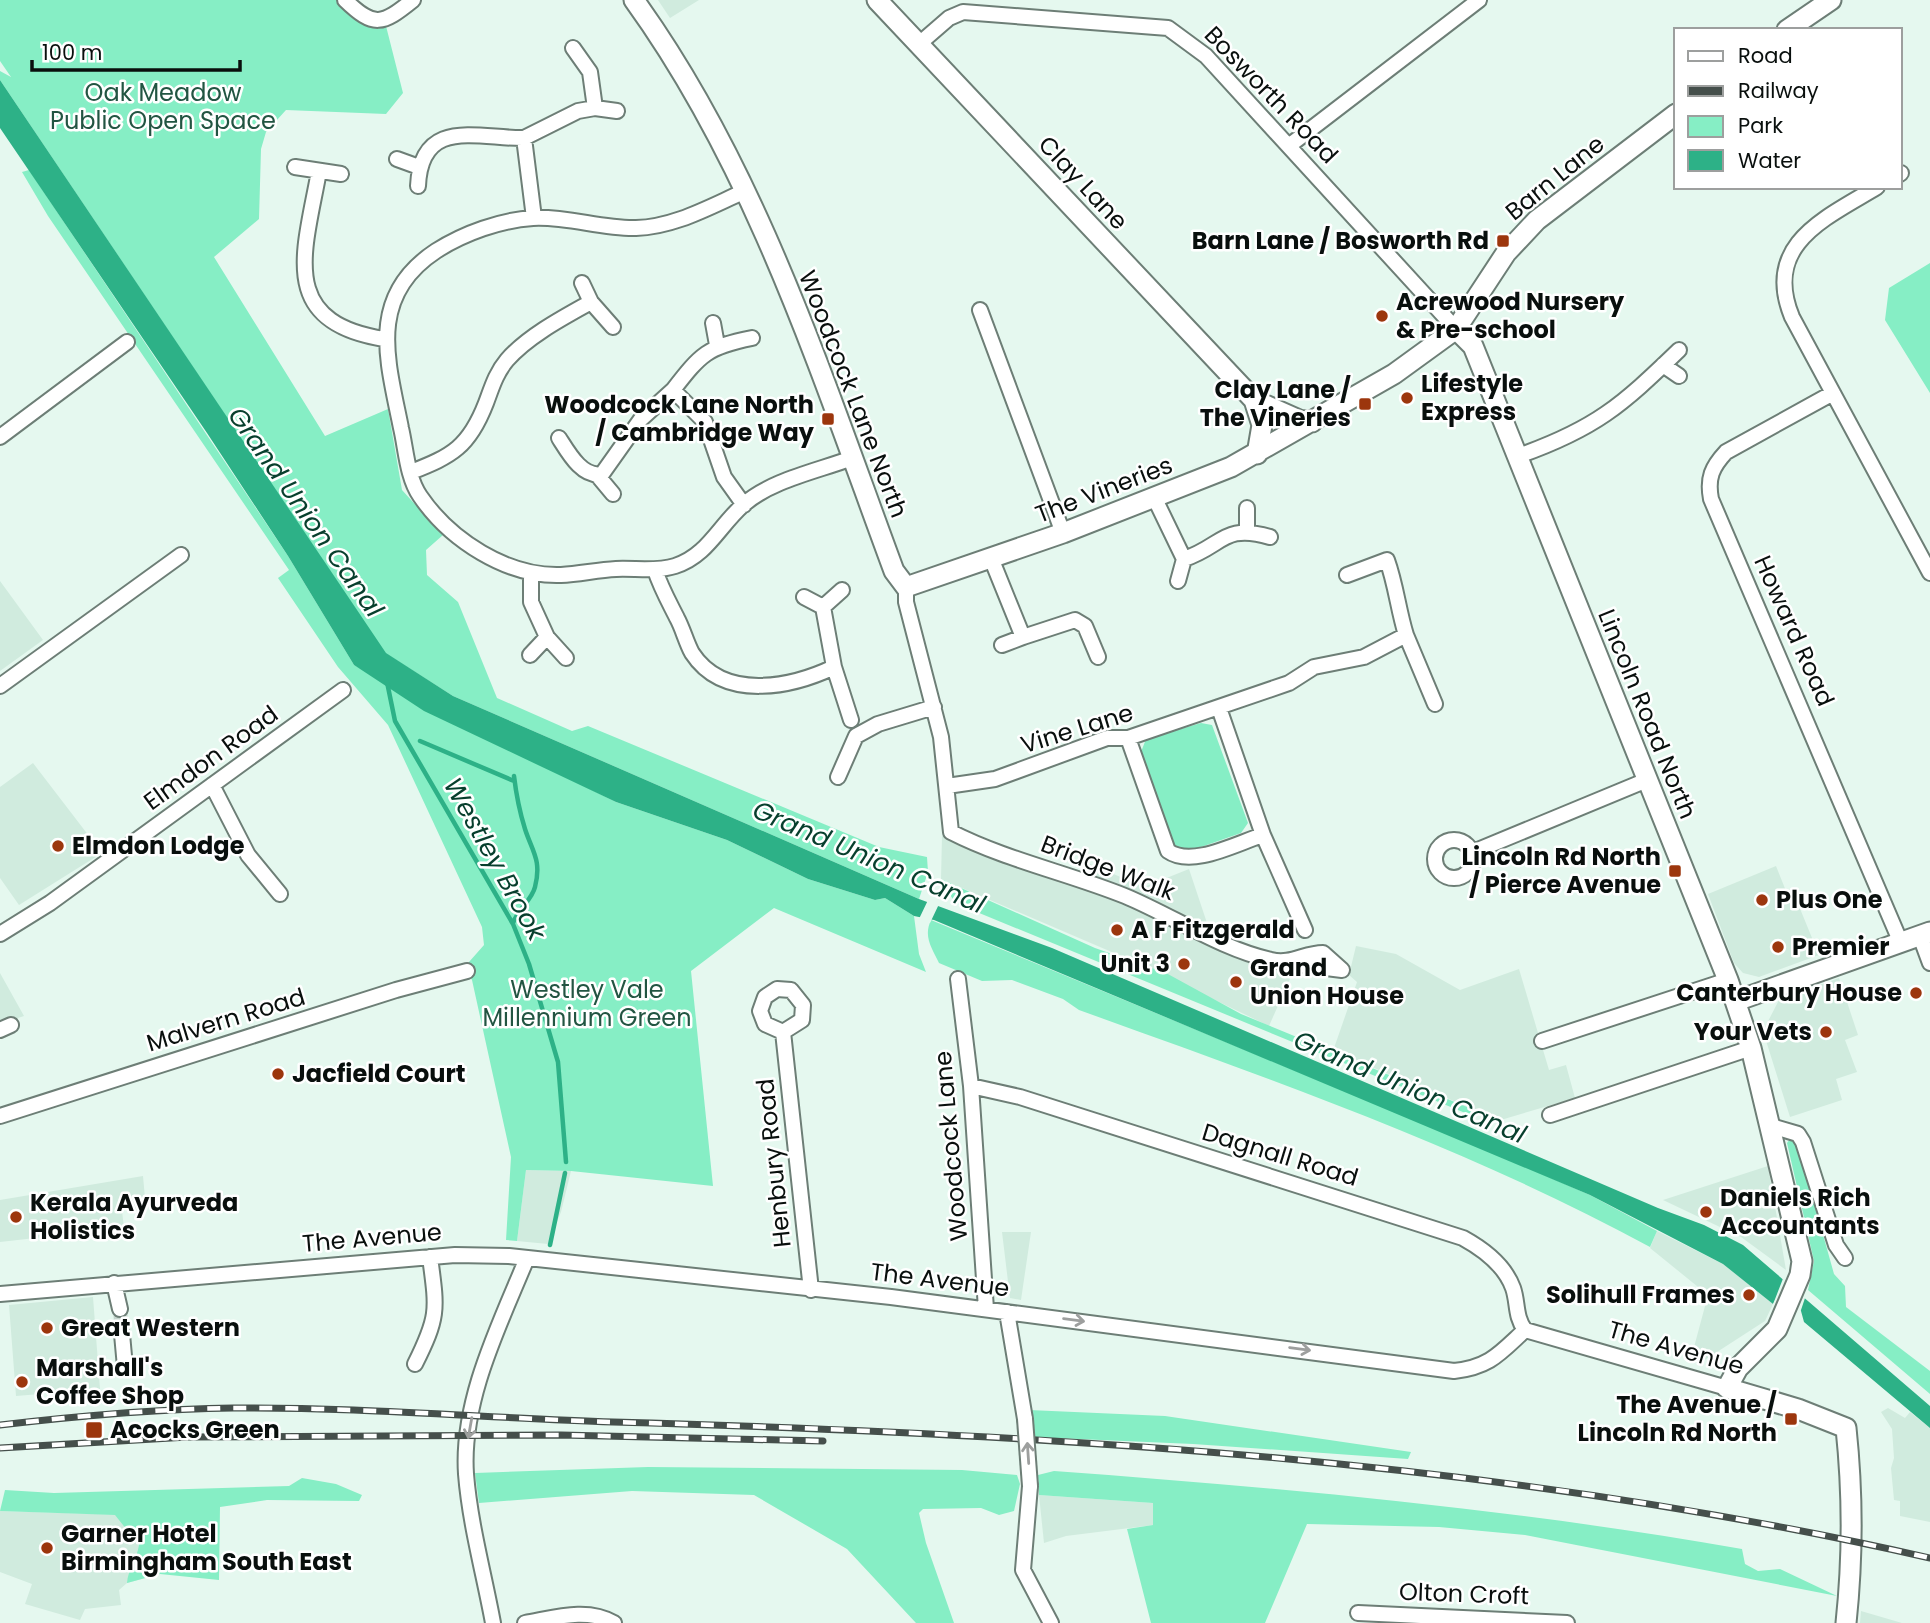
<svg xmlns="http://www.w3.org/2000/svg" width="1930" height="1623" viewBox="0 0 1930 1623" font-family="Poppins,sans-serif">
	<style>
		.built { fill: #d0ebde }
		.green { fill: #86eec5 }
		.water { fill: #2db187 }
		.pier { fill: #e5f8ef }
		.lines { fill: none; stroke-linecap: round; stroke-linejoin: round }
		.stream { stroke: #2db187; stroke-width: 4.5 }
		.street-tunnel { stroke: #c4d5cd; stroke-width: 14; stroke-dasharray: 14 7; stroke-linecap: butt }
		.street-casing { stroke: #6d7e76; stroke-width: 18 }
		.secondary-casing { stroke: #6d7e76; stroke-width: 23 }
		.street { stroke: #fff; stroke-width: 14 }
		.secondary { stroke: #fff; stroke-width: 19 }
		.rail-casing { stroke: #454f4b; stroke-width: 7 }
		.rail { stroke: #fff; stroke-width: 4.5; stroke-dasharray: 13; stroke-linecap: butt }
		.street-bridge-casing { stroke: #6d7e76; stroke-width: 18; stroke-linecap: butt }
		.street-bridge { stroke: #fff; stroke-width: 14 }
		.oneway { stroke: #9d9f9e }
		.poi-dot { fill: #9c360d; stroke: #fff; stroke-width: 2.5 }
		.labels { text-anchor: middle; stroke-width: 5; stroke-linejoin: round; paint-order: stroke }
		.park-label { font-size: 24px; fill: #225542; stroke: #fff }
		.street-label { font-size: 24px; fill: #090f0d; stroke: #fff }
		.poi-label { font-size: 24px; font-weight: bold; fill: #090f0d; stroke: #fff; text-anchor: start }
		.water-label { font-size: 26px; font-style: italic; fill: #073f2d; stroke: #fff }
	</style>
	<rect width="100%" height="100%" fill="#e5f8ef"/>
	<path class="built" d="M658 0H699L670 18Z
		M0 581 43 640 0 671Z
		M33 763 102 853 19 905 0 878V787Z
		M956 831 1086 873 1090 864 1144 887 1189 869 1209 929 1235 943 1270 954 1293 972 1269 1026 1142 965 941 879 942 836Z
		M1776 866 1788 896 1794 894 1819 955 1759 977 1743 973 1734 963 1708 894Z
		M1356 946 1396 954 1460 990 1519 969 1549 1070 1566 1065 1575 1098 1494 1122 1456 1102 1333 1051 1357 982 1349 975Z
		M0 973 24 1016 0 1024Z
		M1839 978 1858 1035 1845 1040 1857 1072 1836 1079 1842 1100 1790 1117 1763 1031 1779 1000Z
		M1768 1166 1786 1270 1741 1237 1663 1200Z
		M526 1170 571 1171 561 1212 548 1244 517 1241Z
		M143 1176 146 1209 122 1211 124 1228 0 1242V1200Z
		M1657 1231 1723 1264 1773 1304 1765 1321 1700 1363 1690 1362 1708 1295 1650 1248Z
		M1002 1232H1031L1021 1300 1010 1298Z
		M93 1297 100 1389 16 1396 9 1305Z
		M1888 1408 1905 1418 1910 1412 1930 1428V1522L1900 1516V1501L1894 1500 1891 1468 1894 1458 1892 1429 1881 1412Z
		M1039 1495 1153 1503 1154 1525 1066 1536 1044 1543Z
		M0 1511 129 1515 160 1574 127 1583 119 1590 121 1605 85 1609 80 1620 25 1604 32 1584 0 1572Z
		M1861 1611 1902 1623H1860Z"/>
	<path class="green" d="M0 0H337C352 18 361 30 386 26L403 93 386 114 286 110 266 132 261 149 259 219 214 257 325 436 388 409 402 490 443 535 426 550 427 575 458 602 497 698 572 731 588 726 879 847 927 857 928 872 919 899 453 696 385 653 0 80V71L11 77 0 61Z
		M29 170 288 556 354 665 510 749 616 802 727 840 808 879 875 900 885 898 914 916 919 954 926 972 774 908 691 971 713 1186 571 1171 526 1170 517 1241 506 1240 511 1157 472 980 467 971 469 962 484 945 482 927 388 725 338 667 278 578 289 570 48 216 22 172Z
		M1930 263V393L1885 320 1889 288Z
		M1201 723 1212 725 1248 823 1241 833 1184 853 1175 851 1141 752 1146 739Z
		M941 879 1095 948 1166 973 1241 1014 1479 1112 1475 1117 955 903Z
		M931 920 1482 1148 1590 1195 1657 1231 1650 1247C1468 1148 1273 1080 1079 1010L1063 999 1012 980 982 981 939 963C932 948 923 937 931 920Z
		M1790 1139H1793L1798 1145 1834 1274 1845 1286 1846 1307 1930 1371V1394L1808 1290 1814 1261 1787 1143Z
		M1029 1410 1165 1416 1411 1452 1408 1459 1193 1444 1032 1437Z
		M648 1467 962 1470 1017 1475 1020 1484 1014 1511 999 1515 981 1508 923 1509 919 1513 926 1543 954 1623H916L847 1549 754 1495 632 1491 479 1503 475 1473Z
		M1054 1471C1285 1488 1515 1509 1742 1549L1745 1564 1758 1571 1780 1569 1837 1596 1525 1535 1439 1527 1307 1524 1265 1623H1151L1127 1529 1153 1525V1503L1039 1495 1038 1475Z
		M302 1478 336 1484 362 1495 359 1501 267 1500 220 1507 219 1580 160 1574 127 1583C128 1569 137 1559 139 1545L115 1515 0 1511 5 1490 54 1493 289 1486Z"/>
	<path class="water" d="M0 80 386 653 453 696 919 899 1052 948 1658 1208 1704 1225 1743 1245 1930 1406V1428L1804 1322 1801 1311 1780 1291 1773 1304 1723 1264 1590 1195 934 920 914 916 885 898 875 900 808 879 727 840 616 802 424 711 354 665 288 556 207 433 0 128Z"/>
	<path class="pier" d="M929 898 940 902 930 923 918 921Z
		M1784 1276 1806 1295 1799 1316 1781 1296 1776 1306 1772 1307Z"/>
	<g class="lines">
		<path class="stream" d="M387 682 395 721 513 924 529 964 558 1062 566 1162
			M420 741 514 781
			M513 923C518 909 532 900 535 887 542 860 532 851 525 829 520 813 516 793 514 776
			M550 1245 565 1173"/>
		<path class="street-tunnel" d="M120 1309 122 1334"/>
		<g class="street-casing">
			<path id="street" d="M345 0C374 28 382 25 413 0
				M919 44 949 18 963 12 1168 28 1206 56 1456 329
				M595 108 617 111
				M524 138 578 111 595 108 590 72 573 48
				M1290 145 1479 0
				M397 159 419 167
				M295 167 341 174
				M319 171C305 250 276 322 384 339
				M1900 174 1901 173
				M418 186C421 116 479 139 524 138L534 218
				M1877 187C1826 218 1762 244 1792 317L1930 573
				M743 192C709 207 674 227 636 228 602 229 567 216 533 218 501 220 464 233 436 251 366 297 388 362 401 428 406 449 407 477 420 496 450 540 507 577 561 575 580 574 597 570 616 569 635 568 656 572 675 566 707 556 719 526 743 505 771 480 818 471 852 458
				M591 302 613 327
				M980 310 1063 533
				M713 323 717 345
				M1663 365 1679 376
				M673 390C701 354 707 347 752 338
				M1833 393 1726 452C1712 467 1707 478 1711 499L1901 943
				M0 437 127 342
				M559 438C568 452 582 478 602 474L641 419 673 390 705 422 724 477 744 505
				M1518 456C1595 429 1621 406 1679 350
				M411 472C452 456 469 447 486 403 492 387 496 373 507 360 528 336 564 317 591 302L582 283
				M598 476 613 494
				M1155 499 1184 559C1223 546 1223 523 1270 537
				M1247 530V508
				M991 558 1023 637 1075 620 1085 626 1098 657
				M655 570C661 588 669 602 677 618 683 629 686 642 692 653 724 702 792 687 834 667
				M531 573V602L547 637
				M1178 581 1184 559
				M906 587V602L941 737 951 832C1006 860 1068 873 1125 896 1173 916 1221 949 1271 960 1291 965 1304 953 1323 953L1342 970 1287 963
				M804 597 823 607 842 590
				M823 607 834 667 851 720
				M1406 635 1435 704
				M1002 645 1023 637
				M530 655 547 637 566 658
				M0 686 181 555
				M1219 708 1263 835 1305 930
				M1128 738 1168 851C1192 868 1237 843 1263 835
				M838 777 856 736 878 724 934 707
				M212 785 248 855 280 894
				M947 786 995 779 1107 738H1128L1289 683 1314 667 1364 657 1406 635C1398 609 1396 585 1387 560L1347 575
				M1435 859a19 19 0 1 1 38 0a19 19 0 1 1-38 0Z
				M1473 852 1647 780
				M0 934 50 903 343 690
				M1920 936 1930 963
				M958 979 971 1086 986 1309
				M0 1030 11 1025
				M783 1032 802 1020 803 1005 791 990 777 989 765 997 760 1011 765 1024 783 1032 811 1290
				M1542 1041 1728 980
				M971 1086 1020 1097 1463 1238C1483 1249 1505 1266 1513 1288 1518 1302 1515 1317 1525 1330
				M1550 1115 1751 1048
				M0 1116 396 990 467 971
				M1771 1126 1798 1134 1803 1142 1836 1245 1845 1258
				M114 1283 120 1309
				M0 1294 455 1255 509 1256 891 1297 1454 1371C1490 1367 1500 1353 1525 1330
				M1007 1312 1025 1419
				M1525 1330 1727 1388
				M122 1334 125 1367
				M415 1364C439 1316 437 1310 430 1257
				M1030 1486 1023 1570 1051 1623
				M1358 1613 1567 1623
				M493 1623C484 1574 470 1524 466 1474 461 1400 500 1324 527 1258
				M525 1623C554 1618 587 1607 614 1623"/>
		</g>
		<g class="secondary-casing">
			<path id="secondary" d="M634 0C757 170 822 377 894 571L906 587 1063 533 1231 467 1394 374 1456 329 1506 253 1537 220 1676 114
				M877 0 1254 400 1299 420 1312 422
				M1787 30 1831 0
				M1456 329 1473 346 1728 980 1751 1048 1802 1261 1800 1275 1777 1329 1738 1368 1727 1388 1798 1409 1846 1428C1853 1494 1853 1557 1846 1623
				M1254 400 1262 425 1257 454
				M1736 1001 1930 932"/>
		</g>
		<use href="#street" class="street"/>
		<use href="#secondary" class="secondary"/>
		<g class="rail-casing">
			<path id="rail" d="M0 1425C78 1416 155 1409 233 1408 360 1407 487 1418 613 1422 1053 1434 1500 1460 1930 1558
				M0 1448 188 1437 561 1435 823 1441"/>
		</g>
		<use href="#rail" class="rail"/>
		<g class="street-bridge-casing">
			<path id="street-bridge" d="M1025 1419 1030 1486"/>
		</g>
		<use href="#street-bridge" class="street-bridge"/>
	</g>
	<defs><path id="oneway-shaft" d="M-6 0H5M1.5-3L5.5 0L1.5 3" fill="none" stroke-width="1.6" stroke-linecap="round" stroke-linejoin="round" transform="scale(1.75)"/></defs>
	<g class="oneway">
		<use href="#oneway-shaft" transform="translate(1074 1320) rotate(7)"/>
		<use href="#oneway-shaft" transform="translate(1300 1349) rotate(8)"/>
		<use href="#oneway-shaft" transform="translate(470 1428) rotate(100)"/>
		<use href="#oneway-shaft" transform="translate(1028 1453) rotate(-94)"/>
	</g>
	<g class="poi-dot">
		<rect x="1496" y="234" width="14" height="14" rx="3.5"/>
		<circle cx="1382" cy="316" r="7"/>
		<circle cx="1407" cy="398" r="7"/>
		<rect x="1358" y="397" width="14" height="14" rx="3.5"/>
		<rect x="821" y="412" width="14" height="14" rx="3.5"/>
		<circle cx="58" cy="846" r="7"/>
		<rect x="1668" y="864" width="14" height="14" rx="3.5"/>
		<circle cx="1762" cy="900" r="7"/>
		<circle cx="1117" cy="930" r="7"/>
		<circle cx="1778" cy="947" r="7"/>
		<circle cx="1184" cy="964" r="7"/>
		<circle cx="1236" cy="982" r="7"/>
		<circle cx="1916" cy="993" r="7"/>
		<circle cx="1826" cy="1032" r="7"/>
		<circle cx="278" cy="1074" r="7"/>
		<circle cx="1706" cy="1212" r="7"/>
		<circle cx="16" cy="1217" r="7"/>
		<circle cx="1749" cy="1295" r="7"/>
		<circle cx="47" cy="1328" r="7"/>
		<circle cx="22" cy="1382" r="7"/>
		<rect x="1784" y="1412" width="14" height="14" rx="3.5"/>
		<rect x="85" y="1421" width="18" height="18" rx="3.5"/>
		<circle cx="47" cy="1548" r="7"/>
	</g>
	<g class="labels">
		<g class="park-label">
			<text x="163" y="101">Oak Meadow<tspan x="163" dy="28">Public Open Space</tspan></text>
			<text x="587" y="998">Westley Vale<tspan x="587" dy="28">Millennium Green</tspan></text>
		</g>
		<g class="street-label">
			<text transform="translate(1271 95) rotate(46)" y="8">Bosworth Road</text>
			<text transform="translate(1555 178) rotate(-39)" y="8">Barn Lane</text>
			<text transform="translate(1083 183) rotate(47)" y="8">Clay Lane</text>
			<text transform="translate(853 394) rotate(69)" y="8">Woodcock Lane North</text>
			<text transform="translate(1104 490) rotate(-21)" y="8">The Vineries</text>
			<text transform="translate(1794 631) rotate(66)" y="8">Howard Road</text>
			<text transform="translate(1647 714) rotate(68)" y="8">Lincoln Road North</text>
			<text transform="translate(1077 729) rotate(-17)" y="8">Vine Lane</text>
			<text transform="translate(211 758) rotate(-36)" y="8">Elmdon Road</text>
			<text transform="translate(1108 868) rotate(21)" y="8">Bridge Walk</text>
			<text transform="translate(226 1020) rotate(-17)" y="8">Malvern Road</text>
			<text transform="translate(951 1146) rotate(-95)" y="8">Woodcock Lane</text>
			<text transform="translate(1280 1155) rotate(17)" y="8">Dagnall Road</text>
			<text transform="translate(774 1163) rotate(-96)" y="8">Henbury Road</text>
			<text transform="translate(372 1238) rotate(-5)" y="8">The Avenue</text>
			<text transform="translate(940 1280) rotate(7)" y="8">The Avenue</text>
			<text transform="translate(1676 1348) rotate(16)" y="8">The Avenue</text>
			<text transform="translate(1464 1594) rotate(2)" y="8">Olton Croft</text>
		</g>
		<g class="poi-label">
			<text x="1489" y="249" text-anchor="end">Barn Lane / Bosworth Rd</text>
			<text x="1396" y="310">Acrewood Nursery<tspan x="1396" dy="28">&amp; Pre-school</tspan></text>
			<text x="1421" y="392">Lifestyle<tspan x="1421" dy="28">Express</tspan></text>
			<text x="1351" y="398" text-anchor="end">Clay Lane /<tspan x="1351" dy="28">The Vineries</tspan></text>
			<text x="814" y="413" text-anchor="end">Woodcock Lane North<tspan x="814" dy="28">/ Cambridge Way</tspan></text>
			<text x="72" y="854">Elmdon Lodge</text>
			<text x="1661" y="865" text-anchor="end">Lincoln Rd North<tspan x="1661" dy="28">/ Pierce Avenue</tspan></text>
			<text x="1776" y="908">Plus One</text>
			<text x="1131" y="938">A F Fitzgerald</text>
			<text x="1792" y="955">Premier</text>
			<text x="1170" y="972" text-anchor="end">Unit 3</text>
			<text x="1250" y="976">Grand<tspan x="1250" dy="28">Union House</tspan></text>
			<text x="1902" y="1001" text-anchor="end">Canterbury House</text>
			<text x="1812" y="1040" text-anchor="end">Your Vets</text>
			<text x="292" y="1082">Jacfield Court</text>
			<text x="1720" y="1206">Daniels Rich<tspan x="1720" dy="28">Accountants</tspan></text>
			<text x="30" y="1211">Kerala Ayurveda<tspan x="30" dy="28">Holistics</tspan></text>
			<text x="1735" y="1303" text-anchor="end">Solihull Frames</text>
			<text x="61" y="1336">Great Western</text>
			<text x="36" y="1376">Marshall's<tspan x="36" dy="28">Coffee Shop</tspan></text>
			<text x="1777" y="1413" text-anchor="end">The Avenue /<tspan x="1777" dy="28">Lincoln Rd North</tspan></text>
			<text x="110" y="1438">Acocks Green</text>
			<text x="61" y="1542">Garner Hotel<tspan x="61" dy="28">Birmingham South East</tspan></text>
		</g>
		<g class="water-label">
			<text transform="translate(306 512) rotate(55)" y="9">Grand Union Canal</text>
			<text transform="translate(869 857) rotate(23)" y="9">Grand Union Canal</text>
			<text transform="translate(495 859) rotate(61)" y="9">Westley Brook</text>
			<text transform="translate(1410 1087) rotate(23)" y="9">Grand Union Canal</text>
		</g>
	</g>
	<rect x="1674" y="28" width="228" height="161" fill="#ffffff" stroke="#9d9f9e" stroke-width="2"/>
	<rect x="1688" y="51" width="35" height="10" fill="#ffffff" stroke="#9d9f9e" stroke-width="2"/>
	<text x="1738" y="63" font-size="21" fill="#090f0d">Road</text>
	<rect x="1688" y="86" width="35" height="10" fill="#454f4b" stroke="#9d9f9e" stroke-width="2"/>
	<text x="1738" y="98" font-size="21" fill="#090f0d">Railway</text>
	<rect x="1688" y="116" width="35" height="21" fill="#86eec5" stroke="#9d9f9e" stroke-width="2"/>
	<text x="1738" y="133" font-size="21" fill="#090f0d">Park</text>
	<rect x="1688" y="150" width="35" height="21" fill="#2db187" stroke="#9d9f9e" stroke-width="2"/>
	<text x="1738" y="168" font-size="21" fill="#090f0d">Water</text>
	<path d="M32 60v10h208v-10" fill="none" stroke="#090f0d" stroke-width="3.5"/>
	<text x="42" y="60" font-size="21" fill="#090f0d" stroke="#ffffff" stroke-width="5" paint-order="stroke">100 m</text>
</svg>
